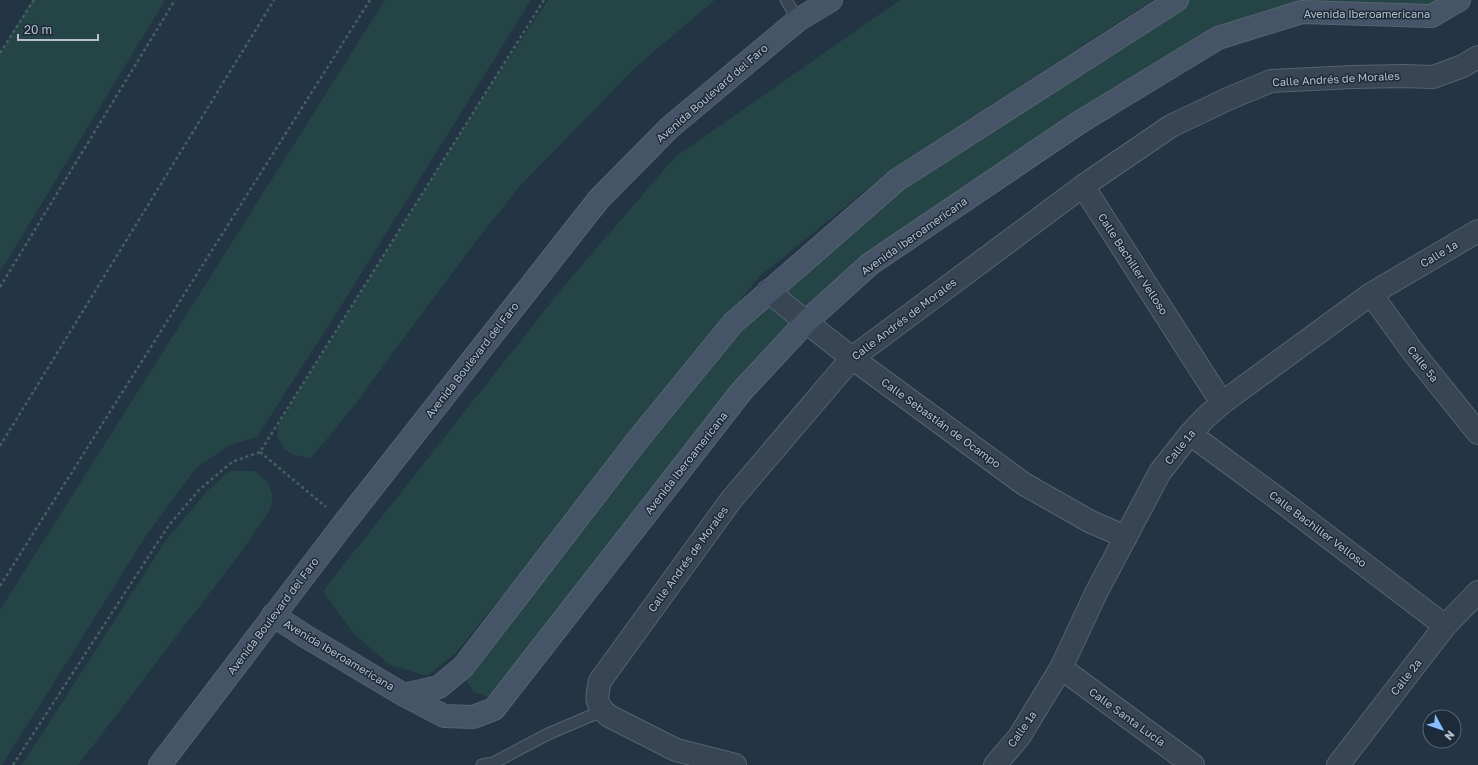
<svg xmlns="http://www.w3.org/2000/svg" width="1478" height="765" viewBox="0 0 1478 765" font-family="'Golos Text',sans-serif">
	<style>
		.green { fill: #254445 }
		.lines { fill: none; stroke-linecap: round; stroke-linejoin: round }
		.lane-casing { stroke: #566371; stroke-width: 13 }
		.street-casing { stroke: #566371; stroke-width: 24 }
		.secondary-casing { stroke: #566371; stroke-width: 24 }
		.path { stroke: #446061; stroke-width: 2.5; stroke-dasharray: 3 3; stroke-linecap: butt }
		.lane { stroke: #384553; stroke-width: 11 }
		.street { stroke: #384553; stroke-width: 22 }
		.secondary { stroke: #455567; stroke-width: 22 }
		.labels { text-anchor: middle; stroke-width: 3; stroke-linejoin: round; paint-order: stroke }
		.street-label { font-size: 11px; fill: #b5c0cd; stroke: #1d2a39 }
	</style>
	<rect width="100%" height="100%" fill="#233444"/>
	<path class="green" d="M32 0H165L0 272V53Z
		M385 0H531L341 306 257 437 230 445 196 468 146 536 2 765H0V610Z
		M548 0H715L637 66 519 187 470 249 353 407 311 458 297 456 285 450 277 437 279 423 487 91Z
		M900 0H1153L887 173 759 277 456 653 427 676 390 665 353 633 323 591 563 287 675 157Z
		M1188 0H1446L1427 10 1355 9 1206 37 866 261 776 345 489 697 474 693 465 678 740 323 918 175Z
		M230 471H255L268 482 273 498 269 512 238 556 78 765H22L164 543 207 491Z"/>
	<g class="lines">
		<g class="lane-casing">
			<path id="lane" d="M786 0 798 20
				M482 765 493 763 548 734 602 711"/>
		</g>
		<g class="street-casing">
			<path id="street" d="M1083 186 1222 403
				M768 291 806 322 852 358 1024 484 1091 522 1126 537
				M1371 294 1413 352 1478 433
				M1190 434 1281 501 1445 626
				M1061 668 1193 765
				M735 765 676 750 609 716C595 705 596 698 600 681L731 500 852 358 1083 186 1171 126 1230 98 1271 81 1353 77 1403 76 1433 77 1463 66 1478 57
				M995 765 1019 737 1061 668 1096 593 1160 472 1190 434 1206 417 1222 403 1371 294 1478 231
				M1338 765 1445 626 1478 592"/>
		</g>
		<g class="secondary-casing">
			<path id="secondary" d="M273 615 305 636 404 695 444 716 473 717 494 709 741 392 806 322 870 264 1080 122 1218 38 1302 12 1432 16 1459 0
				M404 695 439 687 463 667 636 442 733 323 897 180 1177 0
				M160 765 345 522 599 199 669 128 798 20 831 0"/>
		</g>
		<path class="path" d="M0 53 34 0
			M0 287 175 0
			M0 446 274 0
			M260 452 326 507
			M0 586 370 0
			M13 765 169 525 199 490 232 462 260 452 544 0"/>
		<use href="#lane" class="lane"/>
		<use href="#street" class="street"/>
		<use href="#secondary" class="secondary"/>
	</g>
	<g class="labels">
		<g class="street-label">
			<text x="1367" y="18">Avenida Iberoamericana</text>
			<text transform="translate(1336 79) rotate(-3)" y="4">Calle Andrés de Morales</text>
			<text transform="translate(712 93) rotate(-41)" y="4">Avenida Boulevard del Faro</text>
			<text transform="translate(914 236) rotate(-35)" y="4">Avenida Iberoamericana</text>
			<text transform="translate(1439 254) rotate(-31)" y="4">Calle 1a</text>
			<text transform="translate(1133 264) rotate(57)" y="4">Calle Bachiller Velloso</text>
			<text transform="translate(904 319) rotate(-37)" y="4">Calle Andrés de Morales</text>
			<text transform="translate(472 360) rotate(-52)" y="4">Avenida Boulevard del Faro</text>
			<text transform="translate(1423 364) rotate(52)" y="4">Calle 5a</text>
			<text transform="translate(941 423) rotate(36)" y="4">Calle Sebastián de Ocampo</text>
			<text transform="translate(1180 447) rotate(-51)" y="4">Calle 1a</text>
			<text transform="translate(686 463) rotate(-52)" y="4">Avenida Iberoamericana</text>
			<text transform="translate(1318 529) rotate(37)" y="4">Calle Bachiller Velloso</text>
			<text transform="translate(688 559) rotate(-54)" y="4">Calle Andrés de Morales</text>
			<text transform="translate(273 616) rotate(-53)" y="4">Avenida Boulevard del Faro</text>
			<text transform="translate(339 655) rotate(31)" y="4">Avenida Iberoamericana</text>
			<text transform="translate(1406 677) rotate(-52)" y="4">Calle 2a</text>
			<text transform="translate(1127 717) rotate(36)" y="4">Calle Santa Lucía</text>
			<text transform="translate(1022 729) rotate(-55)" y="4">Calle 1a</text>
		</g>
	</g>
	<g transform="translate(1442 729) rotate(130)"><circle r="19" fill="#1d2a39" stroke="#5a6674"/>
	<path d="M0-3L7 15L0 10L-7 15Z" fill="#88bfff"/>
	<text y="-6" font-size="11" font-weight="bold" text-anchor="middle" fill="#b5c0cd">N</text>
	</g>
	<path d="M18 34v6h80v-6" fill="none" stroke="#b5c0cd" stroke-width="2"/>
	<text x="24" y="34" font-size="12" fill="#b5c0cd" stroke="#1d2a39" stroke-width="3" paint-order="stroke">20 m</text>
</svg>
